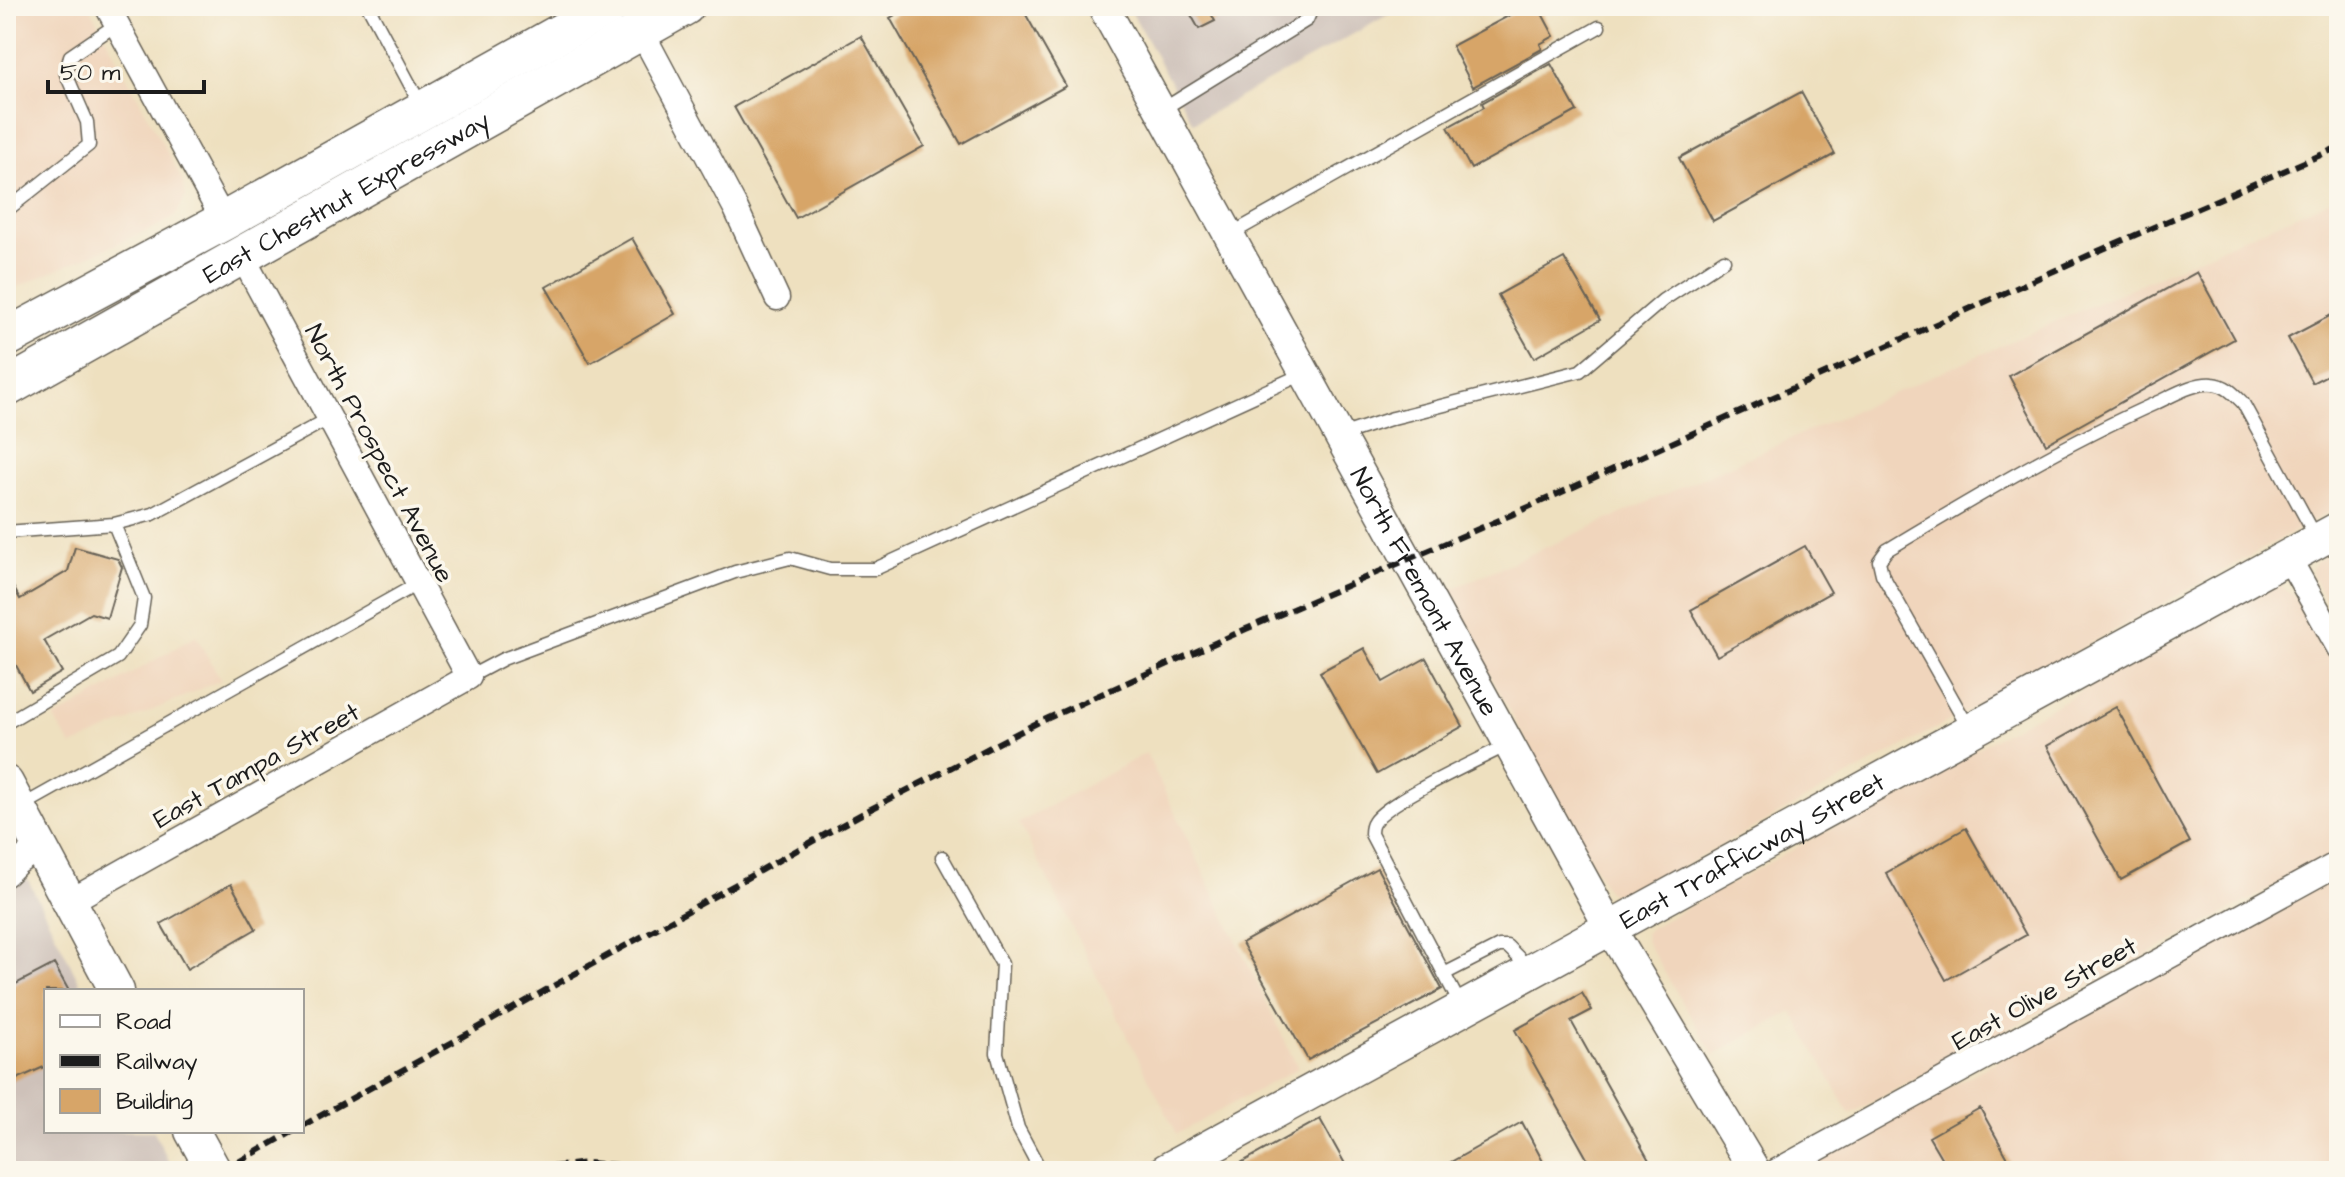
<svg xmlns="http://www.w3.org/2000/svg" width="2345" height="1177" viewBox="0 0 2345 1177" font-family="'Architects Daughter',sans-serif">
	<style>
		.built { fill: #f0d5bc }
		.industrial { fill: #cec1b9 }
		.building { fill: #d7a568 }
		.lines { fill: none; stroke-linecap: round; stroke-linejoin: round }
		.service-casing { stroke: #666155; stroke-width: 15 }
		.minor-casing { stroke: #666155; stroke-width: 27 }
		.tertiary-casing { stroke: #666155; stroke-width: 33 }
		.secondary-casing { stroke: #666155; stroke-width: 37 }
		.primary-casing { stroke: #666155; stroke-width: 41 }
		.service { stroke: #fff; stroke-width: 12 }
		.minor { stroke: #fff; stroke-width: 24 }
		.tertiary { stroke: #fff; stroke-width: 30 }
		.secondary { stroke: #fff; stroke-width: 34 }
		.primary { stroke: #fff; stroke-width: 38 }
		.rail { stroke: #1c1c1c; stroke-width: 6; stroke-dasharray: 12 6; stroke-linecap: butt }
		.labels { text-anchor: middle; stroke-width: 7; stroke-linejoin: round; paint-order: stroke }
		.street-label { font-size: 26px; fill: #1c1c1c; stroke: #fbf7ec }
	</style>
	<rect width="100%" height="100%" fill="#fbf7ec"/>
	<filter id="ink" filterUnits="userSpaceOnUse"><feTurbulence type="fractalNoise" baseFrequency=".0125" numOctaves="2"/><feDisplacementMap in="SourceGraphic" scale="16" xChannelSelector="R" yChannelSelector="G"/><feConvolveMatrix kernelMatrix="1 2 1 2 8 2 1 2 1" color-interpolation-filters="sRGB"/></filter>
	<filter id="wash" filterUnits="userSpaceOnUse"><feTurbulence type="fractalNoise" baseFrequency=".006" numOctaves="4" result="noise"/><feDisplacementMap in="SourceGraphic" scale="32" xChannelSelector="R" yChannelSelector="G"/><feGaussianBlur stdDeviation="1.8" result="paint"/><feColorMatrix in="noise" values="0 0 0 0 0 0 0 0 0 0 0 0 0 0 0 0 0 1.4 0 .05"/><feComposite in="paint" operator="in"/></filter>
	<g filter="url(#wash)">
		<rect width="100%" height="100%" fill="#eee0bf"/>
		<path class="built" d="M6 6H89L182 180 186 196 176 215 164 223 6 292Z
			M2339 196V507L1628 897 1620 899 1607 890 1445 592Z
			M2339 549V625L2313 578 2312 569 2315 562Z
			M2276 584 2293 594 2339 674V852L1850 1114 1792 1011 1714 1055 1647 943 1645 934 1650 928Z
			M196 636 221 680 72 746 54 719Z
			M1146 753 1298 1068 1177 1134 1019 823Z
			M2339 872V1171H1798Z"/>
		<path class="industrial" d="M1128 6H1404L1193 123Z
			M10 844 84 991H46V1131H154L172 1169 168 1171H6V848Z"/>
		<g id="blocks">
			<path class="building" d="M911 6H1021L1066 86 961 144 890 18Z
				M1186 6H1207L1215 21 1199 29Z
				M1527 6H1538L1554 36 1540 44 1542 49 1473 87 1452 46Z
				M861 36 924 146 796 218 734 107Z
				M1551 64 1577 111 1471 169 1448 127 1484 107 1482 103Z
				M1801 92 1835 154 1713 221 1679 158Z
				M632 238 675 314 590 363 546 287Z
				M1564 258 1600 320 1534 358 1498 295Z
				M2197 272 2234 339 2046 444 2009 376Z
				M2339 311V369L2312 383 2288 338Z
				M1805 546 1831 592 1717 656 1691 610Z
				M75 547 118 559 122 567 107 618 91 613 44 640 62 672 30 691 6 647V574L20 599 68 571Z
				M1364 648 1383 682 1426 658 1463 726 1377 774 1320 672Z
				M2116 707 2190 842 2121 880 2047 746Z
				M1966 828 2026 935 1946 980 1886 873Z
				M1377 868 1442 989 1308 1060 1242 943Z
				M231 884 256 929 187 969 161 924Z
				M54 964 69 991H46V1066L6 1084V989Z
				M1582 993 1592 1010 1571 1021 1655 1171H1594L1515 1030Z
				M1980 1108 2015 1171H1949L1929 1137Z
				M1320 1119 1349 1171H1226Z
				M1522 1122 1548 1171H1435Z"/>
		</g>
	</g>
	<g filter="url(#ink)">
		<use href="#blocks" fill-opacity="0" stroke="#666155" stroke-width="2"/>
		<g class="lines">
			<g class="service-casing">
				<path id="service" d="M368 6 422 107
					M1160 111 1307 20 1313 6
					M6 211 89 145 87 122 66 74 70 56 117 24
					M1229 235 1599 27
					M1341 435 1393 418 1580 371 1663 300 1724 260
					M6 532 114 524 153 514 330 418
					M469 677 503 659 735 572 790 558 830 569H875L1305 373
					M6 723 118 657 140 625 144 598 114 524
					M1969 728 1882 574 1879 561 1887 550C1974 498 2062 445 2156 403 2172 396 2194 382 2213 384 2226 385 2234 394 2243 403L2316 537
					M22 806 419 583
					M942 857 1002 964 997 1053 1018 1128 1041 1171
					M1444 974 1499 946H1507L1529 968
					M1461 1006 1371 834C1371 830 1371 826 1374 822 1387 801 1480 759 1507 745"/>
			</g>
			<g class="minor-casing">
				<path id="minor" d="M107 6 224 221
					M641 31 736 209 777 298
					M2288 557 2339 648
					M6 874 18 862 40 847
					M69 902 469 677 242 256
					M1777 1171 2339 863"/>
			</g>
			<g class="tertiary-casing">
				<g id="tertiary">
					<path id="s1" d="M1103 6 1610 928 1755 1171"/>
				</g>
			</g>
			<g class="secondary-casing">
				<g id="secondary">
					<path d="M6 783 117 991"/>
					<path d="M192 1131 214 1171"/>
					<path id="s2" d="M1166 1171 2339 529"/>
				</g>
			</g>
			<g class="primary-casing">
				<g id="primary">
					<path d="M6 338 224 221 609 6"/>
					<path id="s3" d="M6 388 685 6"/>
				</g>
			</g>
			<use href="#service" class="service"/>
			<use href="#minor" class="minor"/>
			<use href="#tertiary" class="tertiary"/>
			<use href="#secondary" class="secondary"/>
			<use href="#primary" class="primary"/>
			<path class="rail" d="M302 1126 867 811 1035 724 1246 629 1511 515 2096 252 2339 147
				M222 1171 294 1131
				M517 1171 587 1163 706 1171"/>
		</g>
	</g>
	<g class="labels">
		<g class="street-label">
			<text dy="9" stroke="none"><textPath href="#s3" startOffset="390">East Chestnut Expressway</textPath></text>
			<text transform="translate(380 453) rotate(62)" y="9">North Prospect Avenue</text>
			<text dy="9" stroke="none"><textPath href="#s1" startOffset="668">North Fremont Avenue</textPath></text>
			<text transform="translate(256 765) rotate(-29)" y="9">East Tampa Street</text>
			<text dy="9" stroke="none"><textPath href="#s2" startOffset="668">East Trafficway Street</textPath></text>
			<text transform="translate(2044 993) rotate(-29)" y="9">East Olive Street</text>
		</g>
	</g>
	<rect width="2345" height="1177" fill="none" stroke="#fbf7ec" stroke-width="32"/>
	<rect x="44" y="989" width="260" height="144" fill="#fbf7ec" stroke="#a29f99" stroke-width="2"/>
	<rect x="60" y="1015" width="40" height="12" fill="#ffffff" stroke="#a29f99" stroke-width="2"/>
	<text x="116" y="1029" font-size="24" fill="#1c1c1c">Road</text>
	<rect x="60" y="1055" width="40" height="12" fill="#1c1c1c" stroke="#a29f99" stroke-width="2"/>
	<text x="116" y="1069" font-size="24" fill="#1c1c1c">Railway</text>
	<rect x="60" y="1089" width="40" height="24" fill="#d7a568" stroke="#a29f99" stroke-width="2"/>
	<text x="116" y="1109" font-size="24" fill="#1c1c1c">Building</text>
	<path d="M48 80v12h156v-12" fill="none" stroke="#1c1c1c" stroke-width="4"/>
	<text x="60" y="80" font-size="24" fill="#1c1c1c" stroke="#fbf7ec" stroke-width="6" paint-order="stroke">50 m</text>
</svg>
